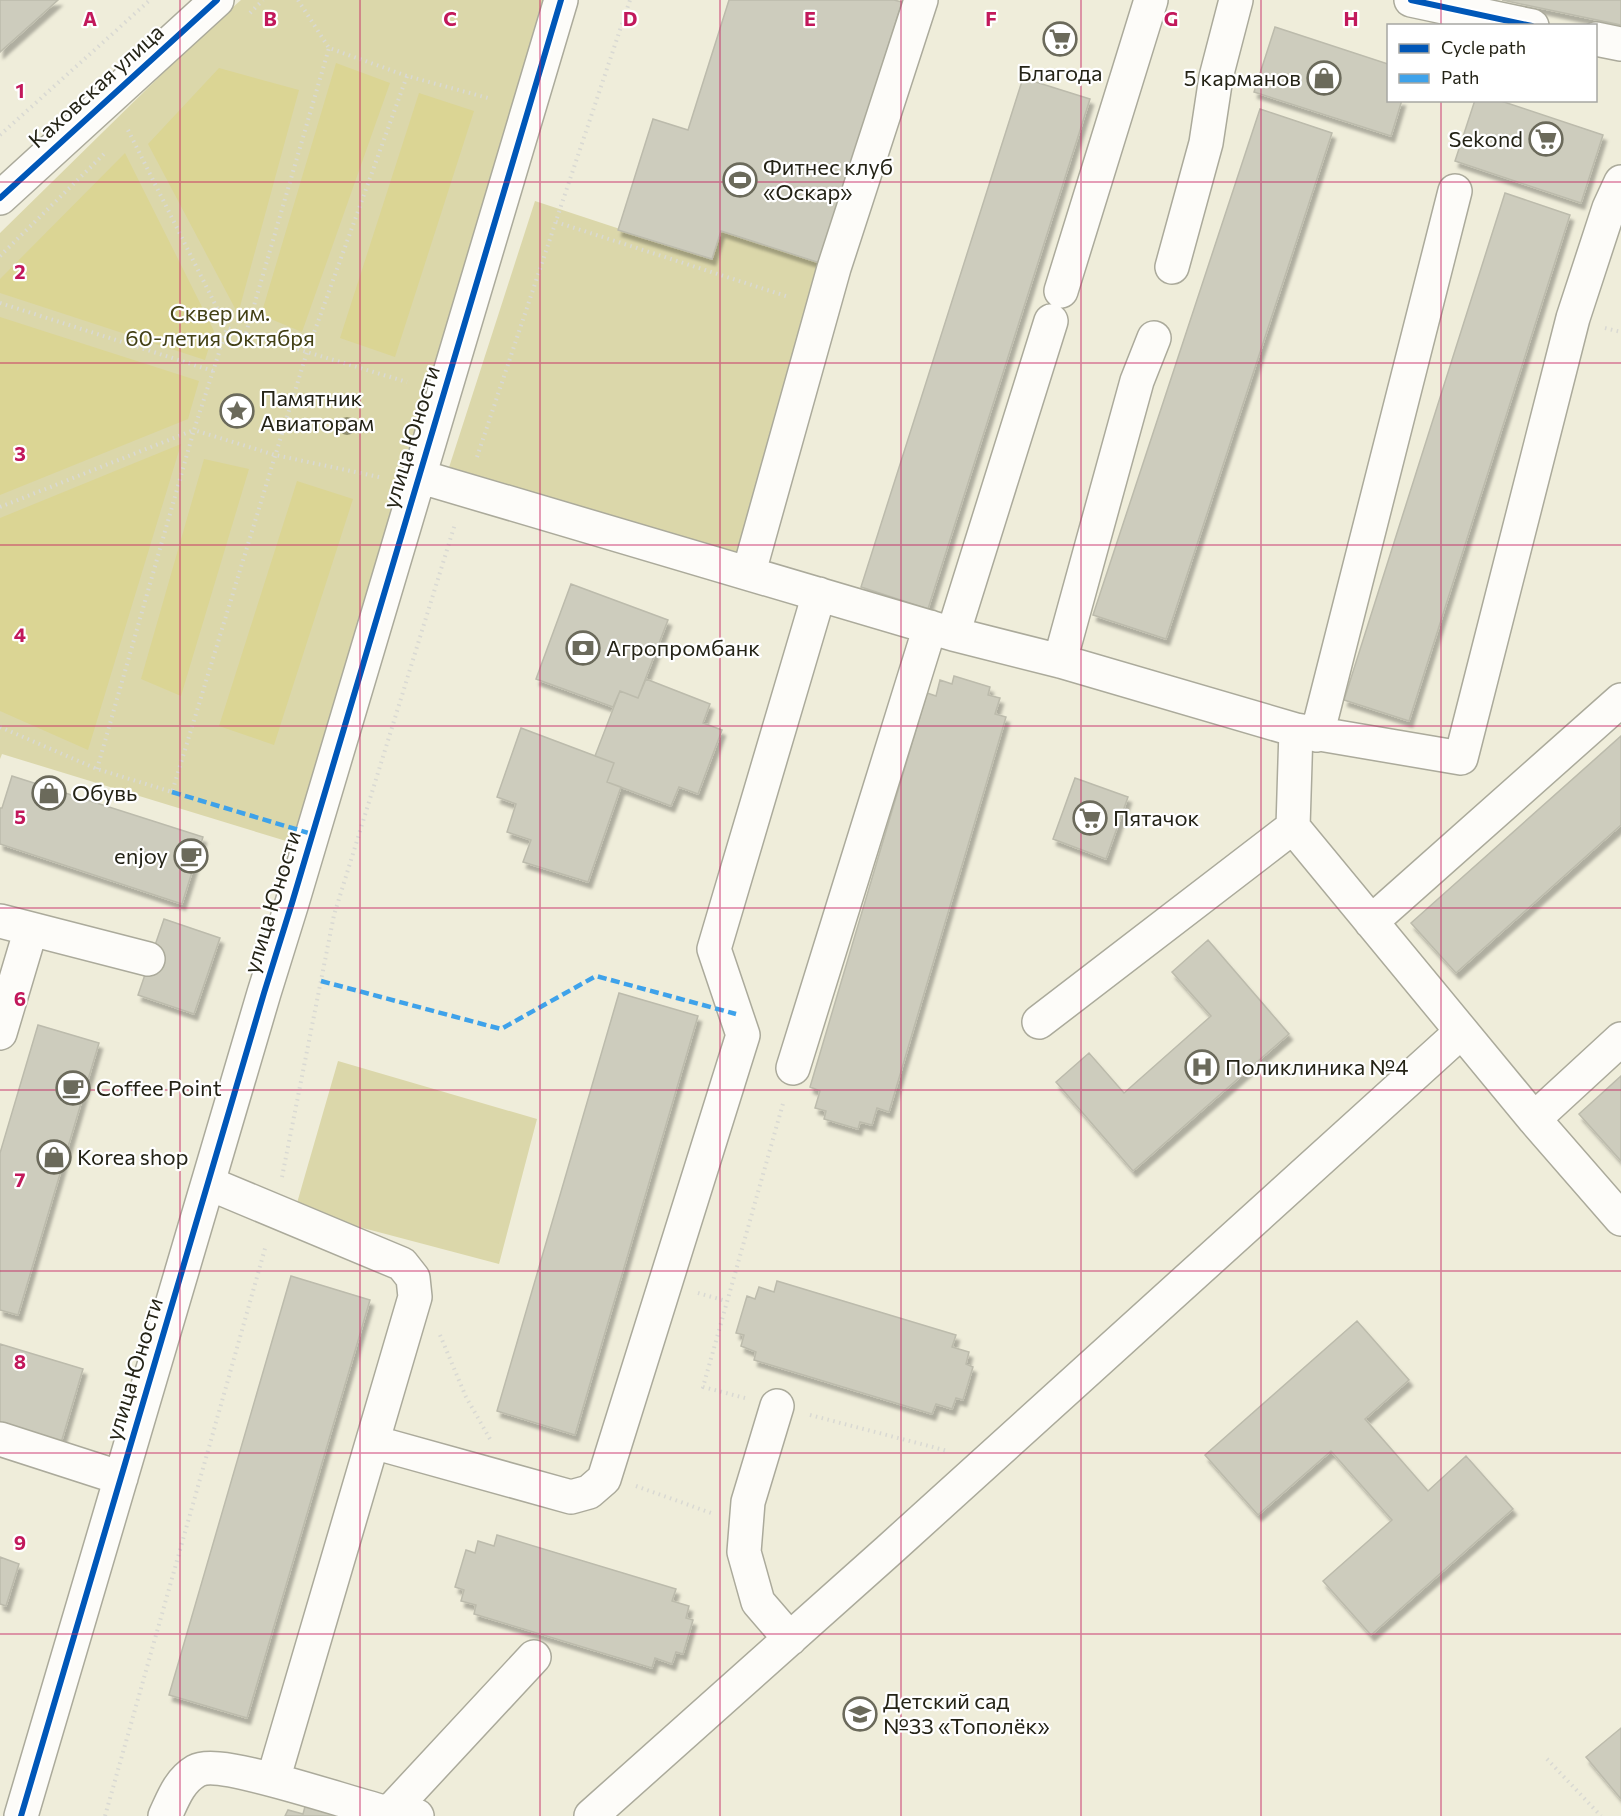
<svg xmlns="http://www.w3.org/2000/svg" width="1621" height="1816" viewBox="0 0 1621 1816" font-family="Commissioner,sans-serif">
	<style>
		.green { fill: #dbd7aa }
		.forest { fill: #dbd594 }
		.building { fill: #cdccbd; stroke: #bcbbac; stroke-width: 1.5; filter: url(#shadow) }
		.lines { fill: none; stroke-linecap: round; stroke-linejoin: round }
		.minor-casing { stroke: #abaa9b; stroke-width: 36 }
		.path { stroke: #d9d9d3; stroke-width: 4; stroke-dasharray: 1.5 4.5; stroke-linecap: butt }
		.minor { stroke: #fdfcf9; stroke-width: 33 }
		.quiet { stroke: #3ea2ea; stroke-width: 4.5; stroke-dasharray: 9 4.5; stroke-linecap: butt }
		.cycleway-casing { stroke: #fff; stroke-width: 10 }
		.cycleway { stroke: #0057b8; stroke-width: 6 }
		.tree { fill: #908e6e }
		.grid { fill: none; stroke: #c2185b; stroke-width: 1.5; stroke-opacity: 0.55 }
		.labels { text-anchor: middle; stroke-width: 4.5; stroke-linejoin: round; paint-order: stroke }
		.poi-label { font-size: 22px; fill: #242316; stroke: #fff; text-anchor: start }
		.street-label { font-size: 22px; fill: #242316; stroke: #fff }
		.park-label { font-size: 22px; fill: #434015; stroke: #fff }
		.grid-label { font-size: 20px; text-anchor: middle; font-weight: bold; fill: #c2185b; stroke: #fff; stroke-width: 4.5; stroke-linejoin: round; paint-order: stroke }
	</style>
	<defs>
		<filter id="shadow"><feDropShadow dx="3.5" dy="6" stdDeviation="1.5" flood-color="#0004"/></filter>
	</defs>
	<rect width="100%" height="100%" fill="#efedda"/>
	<path class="green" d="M241 0H546L296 844 2 754 0 759V233L209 28Z
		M535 201 711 259 721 231 820 263 749 572 444 483Z
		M338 1061 537 1119 499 1264 295 1210Z"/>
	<path class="forest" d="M336 63 390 83 302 332 261 315Z
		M219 68 299 90 238 314 148 144Z
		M419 93 474 111 395 357 340 338Z
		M125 153 214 331 205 360 0 293V279Z
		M0 317 199 381 188 419 0 495Z
		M181 444 88 750 0 711V518Z
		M204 459 249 469 181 696 141 679Z
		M297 481 353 499 274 745 219 726Z"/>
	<path class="building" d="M0 0H58L0 52Z
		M729 0H894L902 2 820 263 721 231 712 259 618 230 653 119 688 130Z
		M1502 0H1621V25Z
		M1275 27 1388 64V100H1402L1391 136 1254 92Z
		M1023 78 1090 99 928 609 861 587Z
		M1475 100H1498L1603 135 1581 203 1455 161Z
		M1260 109 1332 133 1166 639 1093 615Z
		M1505 193 1570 215 1409 721 1344 700Z
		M571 584 668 620 638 698 620 691 613 707 536 679Z
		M954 676 990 687 988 695 1000 698 995 714 1006 717 889 1112 877 1108 872 1125 860 1122 858 1129 824 1119 826 1111 815 1108 820 1091 810 1087 927 693 936 696 940 680 952 684Z
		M646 679 710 704 703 723 722 730 698 794 679 787 671 806 607 782 614 763 595 756 620 691 638 698Z
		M521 728 614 763 607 782 621 787 588 882 523 862 531 840 507 832 516 804 497 797Z
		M1621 736V825L1456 973 1411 923Z
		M12 776 203 837 182 904 0 844V808H2Z
		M1075 778 1128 797 1106 859 1053 839Z
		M164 919 220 938 194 1014 138 995Z
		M1208 940 1289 1034 1133 1171 1056 1082 1089 1053 1124 1093 1211 1016 1172 972Z
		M619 993 698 1016 575 1435 497 1411Z
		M38 1025 99 1043 18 1315 0 1310V1153Z
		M1621 1076V1161L1579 1114Z
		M291 1276 370 1300 247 1718 169 1695Z
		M777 1281 956 1335 952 1347 969 1352 966 1364 973 1367 963 1400 956 1398 952 1409 936 1404 932 1414 754 1360 756 1352 741 1346 744 1335 736 1333 747 1296 755 1299 759 1287 774 1292Z
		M1357 1321 1409 1380 1365 1419 1428 1491 1466 1456 1513 1509 1371 1635 1323 1581 1392 1520 1331 1451 1258 1515 1205 1455Z
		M0 1344 83 1369 61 1443 0 1424Z
		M497 1535 676 1589 672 1601 689 1606 686 1618 693 1620 683 1654 676 1652 672 1664 655 1658 652 1668 474 1614 476 1605 461 1601 464 1590 455 1587 466 1550 475 1553 478 1541 494 1546Z
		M0 1557 19 1564 6 1606 0 1604Z
		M1621 1728V1799L1586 1757Z
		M306 1803 347 1816H285L288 1810 303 1814Z"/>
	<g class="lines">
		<g class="minor-casing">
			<path id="minor" d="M1411 0 1532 26
				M1596 39 1621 44
				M0 198 217 0
				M1172 267 1206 143 1216 77 1236 0
				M1061 291 1151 0
				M418 476 953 634 1060 661 1296 730 1461 758 1573 318 1609 208 1621 182
				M749 572 834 268 921 0
				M953 634 1051 321
				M1060 661 1137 381 1154 338
				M1296 730 1293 827 1534 1119 1621 1219
				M1317 735 1455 191
				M0 921 148 959
				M1371 922 1621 700
				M1039 1022 1293 827
				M0 1033 31 929
				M793 1068 930 627
				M1534 1119 1621 1039
				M208 1183 402 1264 413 1278 415 1297 273 1780
				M777 1406 748 1502 744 1552 758 1602 790 1639
				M0 1439 121 1478
				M373 1442 571 1497 589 1492 604 1479 743 1035 714 949 819 594
				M389 1813 534 1657
				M21 1816 264 993 292 903 561 0
				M165 1816C173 1799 179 1781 196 1771 221 1757 354 1806 389 1813 398 1814 408 1815 417 1816
				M591 1816 888 1551 1461 1032"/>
		</g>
		<path class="path" d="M298 0 329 48 407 76 488 98
			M250 13 263 0
			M128 130 227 328
			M0 135 150 0
			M556 222 789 297
			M0 256 104 154
			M0 303 213 371
			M1605 328 1621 332
			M246 333 329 48
			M477 457 630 0
			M379 477 275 455 194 430 227 328 407 382
			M0 507 194 430
			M0 727 97 769 172 792 307 352 407 76
			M97 769 194 430
			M282 1177 334 915 455 524
			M698 1293 726 1301
			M440 1335 466 1397 490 1439
			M745 1398 703 1387 784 1100
			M810 1415 948 1451
			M636 1486 714 1514
			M1547 1759 1601 1816
			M105 1816 266 1245"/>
		<use href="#minor" class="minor"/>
		<path class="quiet" d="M172 792 312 834
			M321 981 501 1029 596 976 736 1014"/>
		<g class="cycleway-casing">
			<path id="cycleway" d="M1411 0 1532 26
				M0 198 217 0
				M21 1816 264 993 292 903 561 0"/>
		</g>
		<use href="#cycleway" class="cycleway"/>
	</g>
	<circle class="tree" cx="347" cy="426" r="9"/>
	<path class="grid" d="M180 0V1816M360 0V1816M540 0V1816M720 0V1816M901 0V1816M1081 0V1816M1261 0V1816M1441 0V26M1441 100V1816M0 182H1621M0 363H1621M0 545H1621M0 726H1621M0 908H1621M0 1090H1621M0 1271H1621M0 1453H1621M0 1634H1621"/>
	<defs>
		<g id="supermarket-ring" transform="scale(1.725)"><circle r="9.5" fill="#fff" stroke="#6b6a5b" stroke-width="1.5"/><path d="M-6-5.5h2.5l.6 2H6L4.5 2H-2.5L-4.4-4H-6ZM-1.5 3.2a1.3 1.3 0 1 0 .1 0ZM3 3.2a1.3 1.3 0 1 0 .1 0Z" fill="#6b6a5b"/></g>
		<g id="shop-ring" transform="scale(1.725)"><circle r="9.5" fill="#fff" stroke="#6b6a5b" stroke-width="1.5"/><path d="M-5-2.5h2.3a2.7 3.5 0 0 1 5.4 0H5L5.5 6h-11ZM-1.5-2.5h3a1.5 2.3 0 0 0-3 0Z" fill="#6b6a5b"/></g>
		<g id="stadium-ring" transform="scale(1.725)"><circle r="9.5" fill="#fff" stroke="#6b6a5b" stroke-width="1.5"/><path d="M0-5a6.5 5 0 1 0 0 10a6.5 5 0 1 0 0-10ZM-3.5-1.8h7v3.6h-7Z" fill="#6b6a5b"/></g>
		<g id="sight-ring" transform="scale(1.725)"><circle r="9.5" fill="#fff" stroke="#6b6a5b" stroke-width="1.5"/><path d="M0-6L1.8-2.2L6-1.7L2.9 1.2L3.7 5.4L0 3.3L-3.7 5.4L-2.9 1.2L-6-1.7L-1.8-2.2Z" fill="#6b6a5b"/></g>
		<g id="bank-ring" transform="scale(1.725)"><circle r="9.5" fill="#fff" stroke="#6b6a5b" stroke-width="1.5"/><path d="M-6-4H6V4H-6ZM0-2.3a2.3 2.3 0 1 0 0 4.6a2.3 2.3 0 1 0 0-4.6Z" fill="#6b6a5b"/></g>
		<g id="cafe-ring" transform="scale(1.725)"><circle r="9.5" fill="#fff" stroke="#6b6a5b" stroke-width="1.5"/><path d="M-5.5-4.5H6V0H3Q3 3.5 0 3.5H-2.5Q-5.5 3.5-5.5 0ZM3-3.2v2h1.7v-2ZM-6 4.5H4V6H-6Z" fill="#6b6a5b"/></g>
		<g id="hospital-ring" transform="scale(1.725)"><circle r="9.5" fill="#fff" stroke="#6b6a5b" stroke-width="1.5"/><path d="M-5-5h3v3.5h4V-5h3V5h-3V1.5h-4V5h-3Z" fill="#6b6a5b"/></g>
		<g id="school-ring" transform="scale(1.725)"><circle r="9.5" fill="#fff" stroke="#6b6a5b" stroke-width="1.5"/><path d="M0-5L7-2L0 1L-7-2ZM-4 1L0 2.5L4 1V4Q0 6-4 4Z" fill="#6b6a5b"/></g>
	</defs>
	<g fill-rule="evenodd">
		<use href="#supermarket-ring" x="1060" y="39"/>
		<use href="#shop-ring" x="1324" y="78"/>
		<use href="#supermarket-ring" x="1546" y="139"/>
		<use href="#stadium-ring" x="740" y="180"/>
		<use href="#sight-ring" x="237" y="411"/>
		<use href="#bank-ring" x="583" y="648"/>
		<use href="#shop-ring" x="49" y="793"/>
		<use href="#supermarket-ring" x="1090" y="818"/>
		<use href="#cafe-ring" x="191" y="856"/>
		<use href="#hospital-ring" x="1202" y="1067"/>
		<use href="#cafe-ring" x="73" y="1088"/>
		<use href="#shop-ring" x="54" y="1157"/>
		<use href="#school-ring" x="860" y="1714"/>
	</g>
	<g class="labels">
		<g class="poi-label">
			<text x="1060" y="81" text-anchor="middle">Благода</text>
			<text x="1301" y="86" text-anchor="end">5 карманов</text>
			<text x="1523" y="147" text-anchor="end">Sekond</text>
			<text x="763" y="175">Фитнес клуб<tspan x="763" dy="25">«Оскар»</tspan></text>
			<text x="260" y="406">Памятник<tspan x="260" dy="25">Авиаторам</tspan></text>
			<text x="606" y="656">Агропромбанк</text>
			<text x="72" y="801">Обувь</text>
			<text x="1113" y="826">Пятачок</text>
			<text x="168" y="864" text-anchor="end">enjoy</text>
			<text x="1225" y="1075">Поликлиника №4</text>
			<text x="96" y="1096">Coffee Point</text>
			<text x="77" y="1165">Korea shop</text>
			<text x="883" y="1709">Детский сад<tspan x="883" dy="25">№33 «Тополёк»</tspan></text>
		</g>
		<g class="street-label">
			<text transform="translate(96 86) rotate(-42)" y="8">Каховская улица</text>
			<text transform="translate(411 437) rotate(-73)" y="8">улица Юности</text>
			<text transform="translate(272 902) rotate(-73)" y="8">улица Юности</text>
			<text transform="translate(134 1369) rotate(-73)" y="8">улица Юности</text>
		</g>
		<g class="park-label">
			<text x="220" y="321">Сквер им.<tspan x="220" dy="25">60-летия Октября</tspan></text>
		</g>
	</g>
	<g class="grid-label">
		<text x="90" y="26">A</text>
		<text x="270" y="26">B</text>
		<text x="450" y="26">C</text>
		<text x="630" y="26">D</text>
		<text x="810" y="26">E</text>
		<text x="991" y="26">F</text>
		<text x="1171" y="26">G</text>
		<text x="1351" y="26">H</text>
		<text x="20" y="98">1</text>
		<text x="20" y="279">2</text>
		<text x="20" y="461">3</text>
		<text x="20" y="642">4</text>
		<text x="20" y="824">5</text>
		<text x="20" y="1006">6</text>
		<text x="20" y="1187">7</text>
		<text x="20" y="1369">8</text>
		<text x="20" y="1550">9</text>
	</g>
	<rect x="1387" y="24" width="210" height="78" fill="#ffffff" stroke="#a7a7a2" stroke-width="1.5"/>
	<rect x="1399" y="44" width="30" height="9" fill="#0057b8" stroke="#a7a7a2" stroke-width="1.5"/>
	<text x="1441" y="54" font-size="18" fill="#242316">Cycle path</text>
	<rect x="1399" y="74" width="30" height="9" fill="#3ea2ea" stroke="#a7a7a2" stroke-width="1.5"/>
	<text x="1441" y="84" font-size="18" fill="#242316">Path</text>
</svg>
